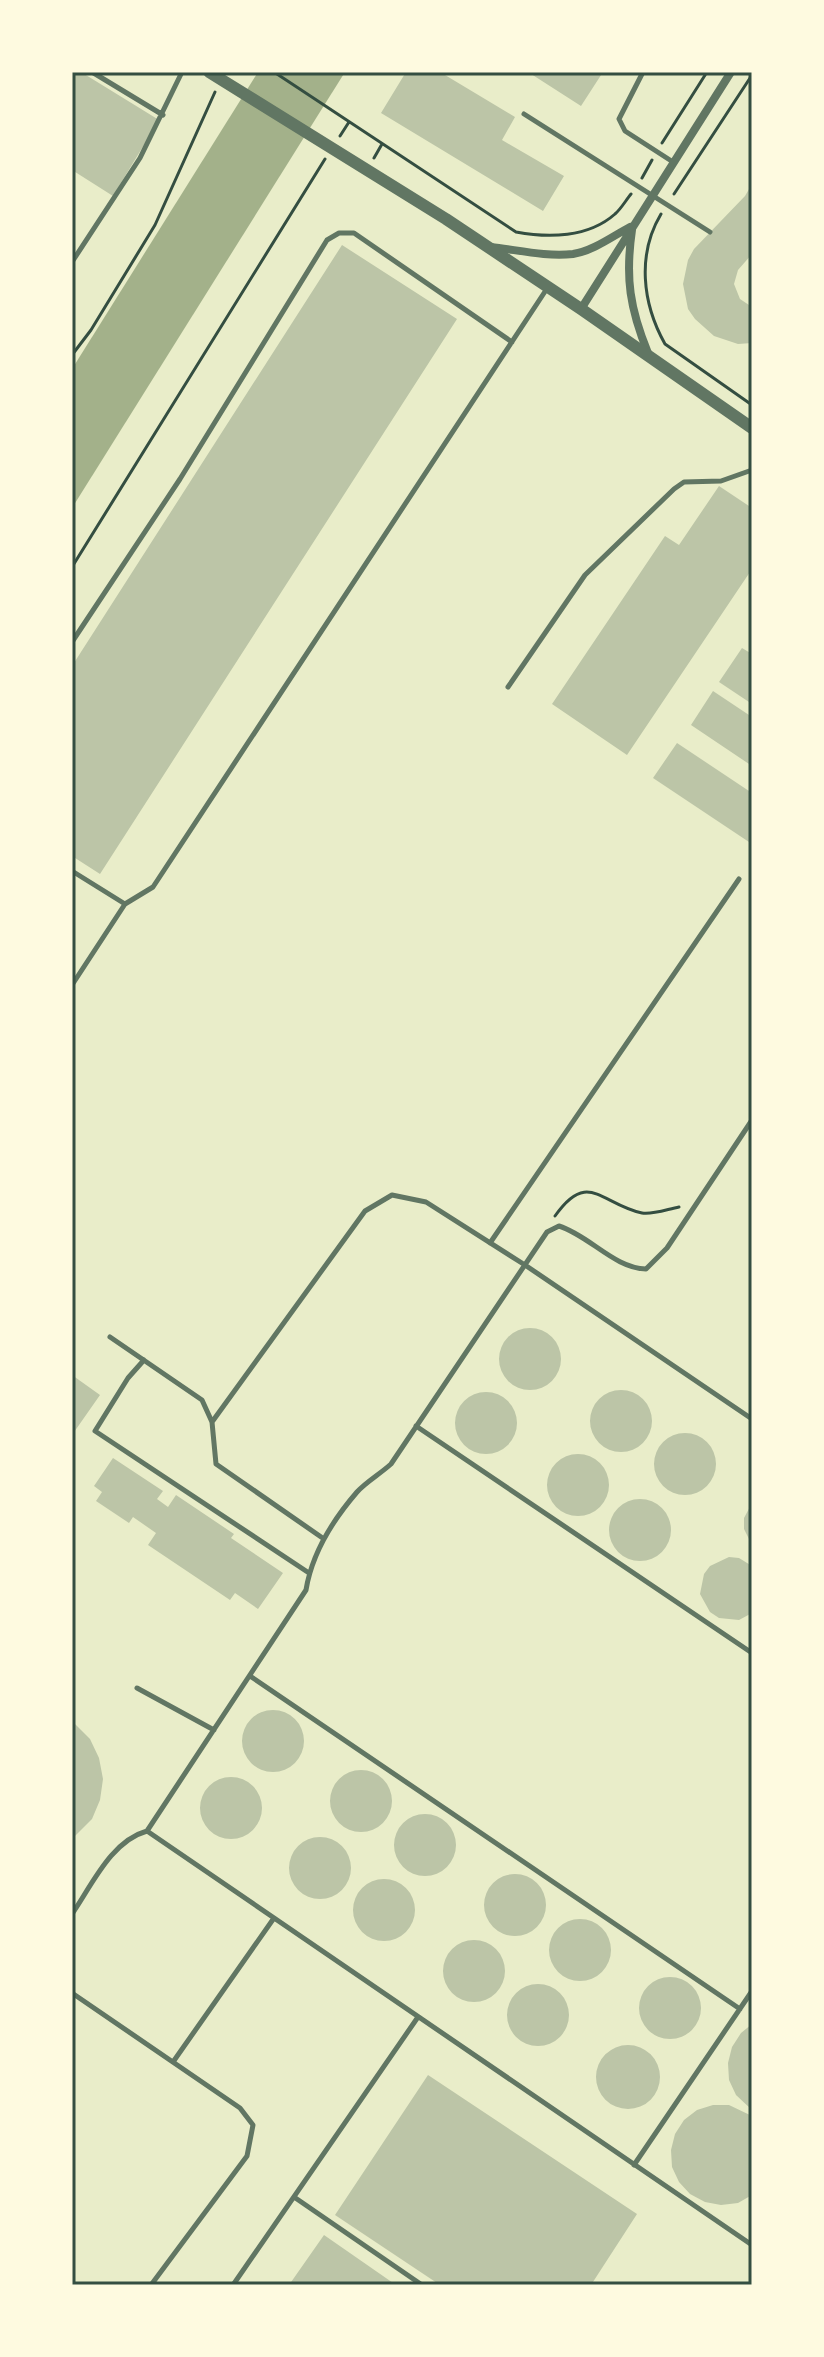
<svg xmlns="http://www.w3.org/2000/svg" width="824" height="2357" viewBox="0 0 824 2357" font-family="'Varela Round',sans-serif">
	<style>
		.water { fill: #a3b18a }
		.building { fill: #bcc5a7 }
		.lines { fill: none; stroke-linecap: round; stroke-linejoin: round }
		.path { stroke: #344e41; stroke-width: 3 }
		.service { stroke: #617663; stroke-width: 5 }
		.minor { stroke: #617663; stroke-width: 8 }
		.tertiary { stroke: #617663; stroke-width: 12 }
		.neatline { fill: none; stroke: #344e41; stroke-width: 3 }
	</style>
	<rect width="100%" height="100%" fill="#e9edc9"/>
	<path class="water" d="M258 72H345L72 508V369Z"/>
	<path class="building" d="M72 72H81L159 120 113 196 72 170Z
		M406 72H440L515 117 502 140 564 176 543 211 381 113Z
		M528 72H603L581 106Z
		M752 184V254L738 270 734 284 740 299 752 307V343L738 344 714 336 695 319 688 309 683 284 688 260 694 249 745 196Z
		M342 245 457 319 100 874 72 856V666Z
		M719 486 752 508V569L627 755 552 704 665 536 679 545Z
		M742 648 752 654V704L719 682Z
		M713 691 752 717V766L691 725Z
		M677 743 752 793V844L653 778Z
		M499 1359a31 31 0 1 1 62 0a31 31 0 1 1-62 0Z
		M72 1375 100 1395 72 1435Z
		M590 1421a31 31 0 1 1 62 0a31 31 0 1 1-62 0Z
		M455 1423a31 31 0 1 1 62 0a31 31 0 1 1-62 0Z
		M654 1464a31 31 0 1 1 62 0a31 31 0 1 1-62 0Z
		M547 1485a31 31 0 1 1 62 0a31 31 0 1 1-62 0Z
		M113 1458 163 1491 157 1499 168 1507 176 1495 234 1534 231 1538 283 1573 258 1609 235 1593 230 1600 148 1545 156 1533 133 1517 129 1523 96 1501 102 1492 94 1486Z
		M609 1530a31 31 0 1 1 62 0a31 31 0 1 1-62 0Z
		M752 1503V1545L744 1529V1518Z
		M729 1557 739 1558 752 1566V1613L739 1620 719 1618 710 1612 700 1594 704 1574 710 1566Z
		M242 1741a31 31 0 1 1 62 0a31 31 0 1 1-62 0Z
		M72 1721 90 1739 99 1758 103 1779 100 1800 92 1819 72 1839Z
		M330 1801a31 31 0 1 1 62 0a31 31 0 1 1-62 0Z
		M200 1808a31 31 0 1 1 62 0a31 31 0 1 1-62 0Z
		M394 1845a31 31 0 1 1 62 0a31 31 0 1 1-62 0Z
		M289 1868a31 31 0 1 1 62 0a31 31 0 1 1-62 0Z
		M484 1905a31 31 0 1 1 62 0a31 31 0 1 1-62 0Z
		M353 1910a31 31 0 1 1 62 0a31 31 0 1 1-62 0Z
		M549 1950a31 31 0 1 1 62 0a31 31 0 1 1-62 0Z
		M443 1971a31 31 0 1 1 62 0a31 31 0 1 1-62 0Z
		M639 2008a31 31 0 1 1 62 0a31 31 0 1 1-62 0Z
		M507 2015a31 31 0 1 1 62 0a31 31 0 1 1-62 0Z
		M752 2024V2110L736 2095 729 2080 728 2063 732 2047 741 2033Z
		M596 2077a32 32 0 1 1 64 0a32 32 0 1 1-64 0Z
		M428 2075 637 2214 591 2285H440L335 2215Z
		M713 2105H729L752 2116V2195L738 2203 721 2205 705 2202 690 2194 679 2182 672 2167 671 2150 675 2134 684 2120 697 2110Z
		M324 2235 396 2285H289Z"/>
	<g class="lines">
		<path class="path" d="M274 72 516 232C548 238 588 238 615 214 621 209 626 200 631 194
			M340 136 349 122
			M662 143 707 72
			M374 158 382 144
			M642 178 652 160
			M674 194 752 75
			M661 214C637 254 642 303 665 344L752 405
			M72 355 91 330 155 225 215 92
			M72 567 325 159
			M555 1216C588 1169 601 1204 642 1213 652 1215 668 1209 679 1207"/>
		<path class="service" d="M92 72 163 115
			M643 72 619 119 625 131 673 162
			M524 114 710 232
			M72 262 140 158 182 72
			M72 642 180 479 327 240 339 233H354L512 342
			M508 687 585 575 674 489 684 482 721 481 752 470
			M72 871 125 904
			M72 985 125 904 153 887 548 287
			M490 1243 739 879
			M110 1337 202 1400 212 1422 216 1464 324 1539
			M144 1360 128 1378 95 1431 309 1573
			M212 1422 365 1211 392 1195 426 1202 525 1265 752 1419
			M416 1426 752 1653
			M250 1676 740 2009
			M137 1688 214 1730
			M147 1831 752 2245
			M72 1914C92 1885 111 1841 147 1831L306 1590C312 1553 332 1521 357 1492 366 1482 380 1474 391 1464L547 1232 559 1226C590 1236 614 1268 646 1269L667 1248 752 1120
			M72 1993 240 2108 253 2125 247 2156 151 2285
			M173 2062 274 1918
			M634 2165 752 1991
			M294 2197 422 2285
			M233 2285 418 2017"/>
		<path class="minor" d="M632 230C625 278 630 309 648 353
			M491 247C518 250 546 257 573 254 593 251 613 236 630 227
			M581 309 731 72"/>
		<path class="tertiary" d="M209 72 446 219 581 309 752 428"/>
	</g>
	<rect width="824" height="2357" fill="none" stroke="#fefae0" stroke-width="148"/>
	<rect x="74" y="74" width="676" height="2209" class="neatline"/>
</svg>
